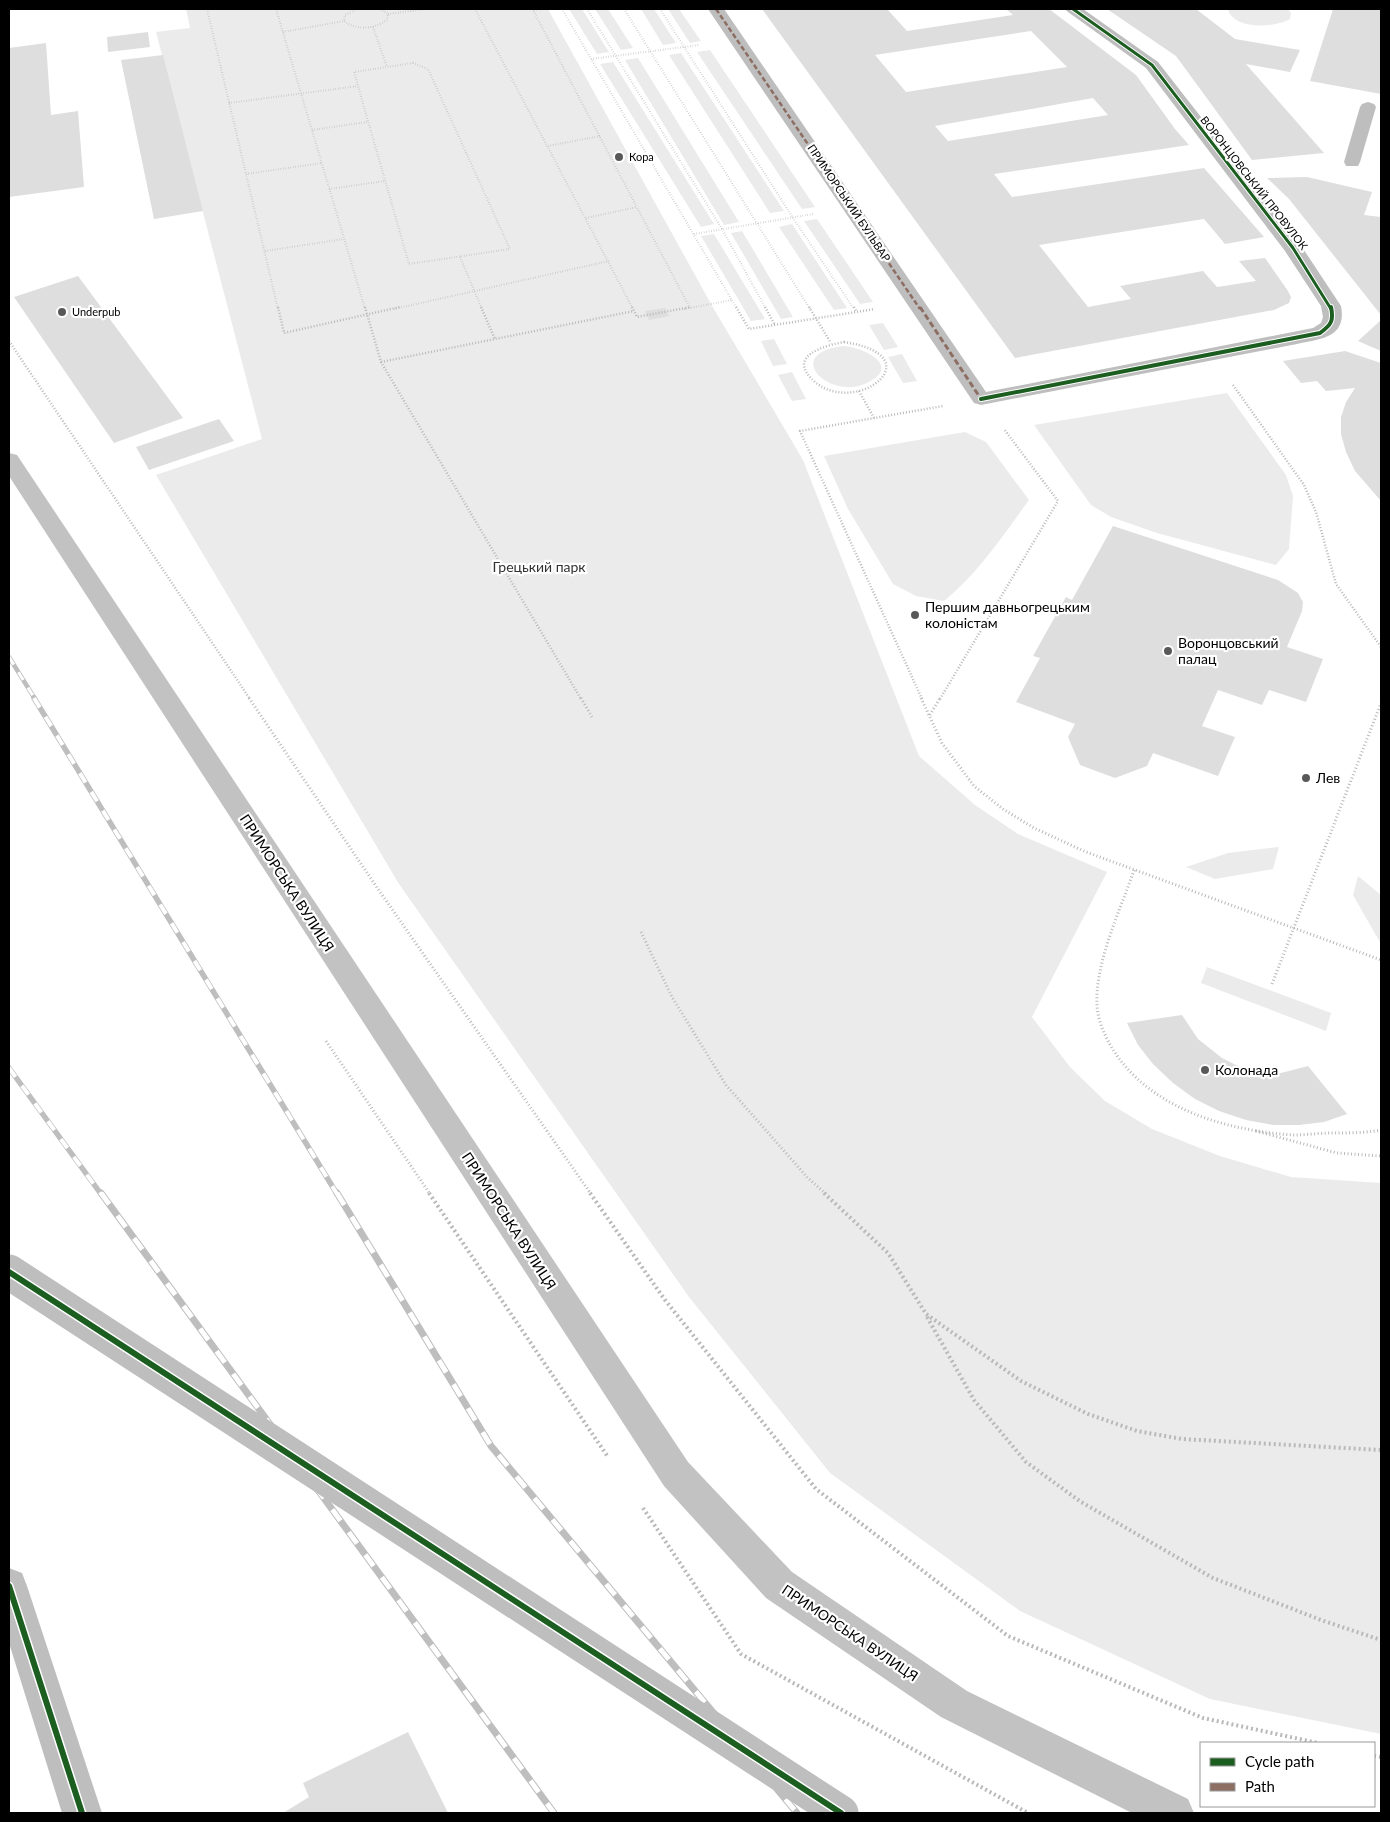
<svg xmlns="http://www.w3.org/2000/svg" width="1390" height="1822" viewBox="0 0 1390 1822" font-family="Lato,sans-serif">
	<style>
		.green { fill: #ebebeb }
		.building { fill: #dedede; fill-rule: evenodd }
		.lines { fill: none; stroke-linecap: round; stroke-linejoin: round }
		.path-far3 { stroke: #b9b9b9; stroke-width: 2; stroke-dasharray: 0.5 2; stroke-linecap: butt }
		.path-far2 { stroke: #b9b9b9; stroke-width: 2.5; stroke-dasharray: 1 2; stroke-linecap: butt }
		.path-far1 { stroke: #b9b9b9; stroke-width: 3; stroke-dasharray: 1 2.5; stroke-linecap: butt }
		.path { stroke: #b9b9b9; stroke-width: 4; stroke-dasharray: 2 3; stroke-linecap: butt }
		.lane { fill: #bebebe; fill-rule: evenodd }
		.street { fill: #bebebe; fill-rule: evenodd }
		.secondary { fill: #c2c2c2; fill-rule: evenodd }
		.rail-far2-casing { stroke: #bebebe; stroke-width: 4.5 }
		.rail-far1-casing { stroke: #bebebe; stroke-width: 5.5 }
		.rail-casing { stroke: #bebebe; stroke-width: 7 }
		.rail-far2 { stroke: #fff; stroke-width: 3; stroke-dasharray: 9; stroke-linecap: butt }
		.rail-far1 { stroke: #fff; stroke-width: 4; stroke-dasharray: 11; stroke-linecap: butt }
		.rail { stroke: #fff; stroke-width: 5; stroke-dasharray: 14; stroke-linecap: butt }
		.street-bridge { stroke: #bebebe; stroke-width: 35 }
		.quiet-far1 { stroke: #8d6e63; stroke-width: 2.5; stroke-dasharray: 5 2.5; stroke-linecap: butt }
		.quiet { stroke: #8d6e63; stroke-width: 3; stroke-dasharray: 6 3; stroke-linecap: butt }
		.cycleway-far2-casing { stroke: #fff; stroke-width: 5 }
		.cycleway-far1-casing { stroke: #fff; stroke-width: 6 }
		.cycleway-casing { stroke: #fff; stroke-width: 9 }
		.cycleway-far2 { stroke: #1b5e20; stroke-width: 3 }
		.cycleway-far1 { stroke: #1b5e20; stroke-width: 4 }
		.cycleway { stroke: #1b5e20; stroke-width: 6 }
		.poi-dot { fill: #595959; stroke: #fff; stroke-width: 2 }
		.labels { text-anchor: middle; stroke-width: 4.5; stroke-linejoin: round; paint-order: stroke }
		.far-poi-label { font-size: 11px; fill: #000; stroke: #fff; text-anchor: start }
		.far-street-label { font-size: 11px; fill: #000; stroke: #fff }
		.park-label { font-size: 14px; fill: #313131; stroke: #fff }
		.poi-label { font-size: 14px; fill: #000; stroke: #fff; text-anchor: start }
		.street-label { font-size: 14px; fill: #000; stroke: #fff }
	</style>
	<rect width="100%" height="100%" fill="#fff"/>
	<path class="green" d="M186 9H548L711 304 803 460 919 756 975 805 1018 834 1107 872 1032 1017 1070 1067 1105 1101 1152 1129 1220 1156 1291 1177 1381 1183V1734L1210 1699 1020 1611 830 1473 689 1297 399 884 156 475 262 439 156 32 190 28Z
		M569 9H582L609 52 597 54Z
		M595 9H608L633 48 621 50Z
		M641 9H654L676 43 663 45Z
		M668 9H679L701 41 690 43Z
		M1228 9H1288L1291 13 1290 19C1275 28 1233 30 1228 9Z
		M710 50 815 207 802 209 697 52Z
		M681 53 784 211 770 213 669 55Z
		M638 58 739 222 724 225 625 60Z
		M613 62 714 224 701 227 600 64Z
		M817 219 873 302 860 304 804 221Z
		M792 224 847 308 834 310 779 227Z
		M742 231 793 317 781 319 731 233Z
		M714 234 765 319 751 321 701 236Z
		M883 323 898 347 884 350 869 325Z
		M774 339 787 364 773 366 761 341Z
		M843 346C861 347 902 364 869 382 831 403 780 354 843 346Z
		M902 354 917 381 903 383 888 357Z
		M792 372 806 399 792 401 778 375Z
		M1227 393 1286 475 1293 496 1289 549 1276 565 1157 533 1111 517 1091 505 1034 425Z
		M965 432 986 442 1029 500C1002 537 979 572 944 601L916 596 893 584 848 509 824 456Z
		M1279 847 1273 869 1215 879 1186 867 1228 853Z
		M1358 876 1381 895V944L1353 895Z
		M1207 967 1331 1013 1326 1031 1201 983Z"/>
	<path class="building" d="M762 9H887L907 31 1013 15 1006 9H1049L1136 75 1175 129 1189 145 994 174 1012 197 1204 168 1264 237 1225 244 1204 219 1039 245 1088 307 1131 299 1120 286 1203 271 1217 287 1256 281 1239 261 1265 258 1288 291 1291 297 1289 303 1274 310 1015 358ZM1031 31 1067 67 906 92 875 55ZM1093 98 1108 115 948 141 935 126Z
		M1107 9H1196L1235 39 1300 50 1290 72 1246 64 1324 153 1252 160 1176 56Z
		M1333 9H1381V94L1310 81Z
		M148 32 150 47 108 52 107 37Z
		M46 43 51 115 78 111 84 187 9 197V48Z
		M163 55 203 211 154 219 121 60Z
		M1307 177 1372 192 1364 215 1381 217V315L1289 199 1267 178Z
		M78 276 183 418 114 443 14 297Z
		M665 308 669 316 649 320 645 311Z
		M1381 320V351L1358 341Z
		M1345 351 1381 363V501L1355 471 1346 452 1341 434V417L1346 402 1355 388 1326 391 1317 381 1301 383 1283 361Z
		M219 419 234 441 149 470 136 447Z
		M1113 526 1278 580 1298 593 1303 602 1302 611 1287 647 1323 659 1306 702 1269 690 1262 705 1218 690 1202 726 1235 737 1218 776 1153 753 1147 766 1115 778 1080 765 1068 737 1075 724 1016 702 1040 658 1033 656 1066 597 1072 600Z
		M1182 1015 1198 1039 1222 1058 1236 1065 1251 1070 1281 1073 1308 1066 1347 1114 1324 1122 1299 1125H1273L1246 1120 1219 1111 1195 1099 1173 1083 1153 1064 1138 1045 1127 1023Z
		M408 1732 448 1813H283L309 1797 303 1783Z"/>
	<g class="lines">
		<path class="path-far3" d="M207 9 278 309
			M276 9 365 309
			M357 9 345 15 344 21C357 31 374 29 387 20L388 14 380 9
			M475 9 633 309
			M539 9 533 10 690 308
			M562 9 737 309
			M587 9 722 229 766 309
			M624 9 810 309
			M660 9 793 218 854 309
			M388 14 425 9
			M373 27 387 67
			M283 32 344 21
			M591 59 699 45
			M413 63 428 69 510 249 409 264 354 72Z
			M229 103 358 86
			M312 130 367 122
			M548 146 600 136
			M246 174 322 163
			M329 189 385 181
			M586 218 637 207
			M694 234 813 214
			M265 251 344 239
			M460 257 482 309
			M394 309 609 261
			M684 309 732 300"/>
		<path class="path-far2" d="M278 307 284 333 400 307
			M365 307 381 362 581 699
			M481 307 495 339
			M632 307 637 317 691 307
			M736 307 749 329 875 309
			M765 307 775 325
			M809 307 831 343
			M854 307 856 311
			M9 341 250 699
			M844 342C935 356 857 417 815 382 785 356 824 346 844 342Z
			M381 362 634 311
			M1233 385 1304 485 1316 512 1336 584 1381 647
			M859 391 874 418
			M922 699 800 431 943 406
			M940 699 1058 501 1004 429"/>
		<path class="path-far1" d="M249 698 380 892 591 1194
			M581 698 592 717
			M921 698 942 743 974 786 1003 809 1034 828 1086 852 1381 960
			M930 715 940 698
			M1134 870C1120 911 1095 962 1097 1005 1098 1024 1108 1043 1118 1057 1157 1111 1230 1131 1294 1135 1306 1135 1319 1133 1332 1133 1348 1133 1365 1133 1381 1130
			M641 932 672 997 726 1085 807 1177 826 1194
			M1272 984 1381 703
			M326 1041 430 1194
			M1256 1131 1337 1153 1381 1156"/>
		<path class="path" d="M429 1193 608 1457
			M590 1193 665 1300 816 1489 1008 1636 1203 1718 1318 1743
			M824 1193 888 1253 926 1314 1021 1381 1088 1414 1137 1431 1182 1439 1381 1450
			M927 1317 974 1400 1026 1462 1081 1502 1213 1578 1321 1620 1381 1640
			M643 1508 741 1654 1028 1813
			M1374 1756 1381 1757"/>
		<path class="lane" d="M1368 102 1374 104 1376 107 1360 162 1358 166H1346L1344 162 1360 107 1362 104Z"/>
		<path class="street" d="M708 9H724L986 392 1313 328 1321 323 1323 317 1321 306 1285 251 1146 68 1068 12 1065 9H1083L1158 62 1300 244 1341 306C1347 338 1321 339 1297 344L981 405 974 403Z
			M9 1568 22 1573 27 1586 102 1813H62L9 1643Z"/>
		<path class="secondary" d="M9 453 17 455 688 1462 792 1572 967 1691 1188 1799 1194 1813H1132L941 1717 766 1598 664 1486 9 476Z"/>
		<g class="rail-far2-casing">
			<path id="rail-far2" d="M9 657 35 699"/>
		</g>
		<g class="rail-far1-casing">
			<path id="rail-far1" d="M34 698 337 1194
				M9 1068 101 1194"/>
		</g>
		<g class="rail-casing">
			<path id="rail" d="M101 1193 554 1813
				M337 1193 491 1446 797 1813"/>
		</g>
		<use href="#rail-far2" class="rail-far2"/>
		<use href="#rail-far1" class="rail-far1"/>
		<use href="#rail" class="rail"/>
		<path class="street-bridge" d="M9 1272 841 1813"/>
		<path class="quiet-far1" d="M716 9 920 309"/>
		<path class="quiet" d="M920 307 981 399"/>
		<g class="cycleway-far2-casing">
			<path id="cycleway-far2" d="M1073 9 1152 65 1293 248 1331 309"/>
		</g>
		<g class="cycleway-far1-casing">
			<path id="cycleway-far1" d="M981 399 1320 333C1331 325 1334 321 1331 307"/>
		</g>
		<g class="cycleway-casing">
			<path id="cycleway" d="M9 1272 841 1813
				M9 1586 82 1813"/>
		</g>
		<use href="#cycleway-far2" class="cycleway-far2"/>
		<use href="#cycleway-far1" class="cycleway-far1"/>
		<use href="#cycleway" class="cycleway"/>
	</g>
	<g class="poi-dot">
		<circle cx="619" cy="157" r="5"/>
		<circle cx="62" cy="312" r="5"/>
		<circle cx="915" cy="615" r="5"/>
		<circle cx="1168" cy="651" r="5"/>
		<circle cx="1306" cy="778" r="5"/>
		<circle cx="1205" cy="1070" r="5"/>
	</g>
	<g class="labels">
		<g class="far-poi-label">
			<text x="629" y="161">Кора</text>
			<text x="72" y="316">Underpub</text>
		</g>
		<g class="far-street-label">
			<text transform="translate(1254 183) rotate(52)" y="4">ВОРОНЦОВСЬКИЙ ПРОВУЛОК</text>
			<text transform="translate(849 203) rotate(56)" y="4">ПРИМОРСЬКИЙ БУЛЬВАР</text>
		</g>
		<g class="park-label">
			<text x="539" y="572">Грецький парк</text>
		</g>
		<g class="poi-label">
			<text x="925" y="612">Першим давньогрецьким<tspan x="925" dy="16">колоністам</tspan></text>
			<text x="1178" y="648">Воронцовський<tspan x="1178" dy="16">палац</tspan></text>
			<text x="1316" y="783">Лев</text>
			<text x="1215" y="1075">Колонада</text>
		</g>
		<g class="street-label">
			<text transform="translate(287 883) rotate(57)" y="5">ПРИМОРСЬКА ВУЛИЦЯ</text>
			<text transform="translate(509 1221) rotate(57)" y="5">ПРИМОРСЬКА ВУЛИЦЯ</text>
			<text transform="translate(850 1633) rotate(34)" y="5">ПРИМОРСЬКА ВУЛИЦЯ</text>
		</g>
	</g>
	<rect width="1390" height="1822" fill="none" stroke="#000000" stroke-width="20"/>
	<rect x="1200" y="1742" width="175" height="65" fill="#ffffff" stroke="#999999"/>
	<rect x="1210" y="1758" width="25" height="8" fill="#1b5e20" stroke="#999999"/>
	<text x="1245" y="1767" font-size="15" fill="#000000">Cycle path</text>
	<rect x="1210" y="1783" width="25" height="8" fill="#8d6e63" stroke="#999999"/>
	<text x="1245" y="1792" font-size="15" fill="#000000">Path</text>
</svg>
